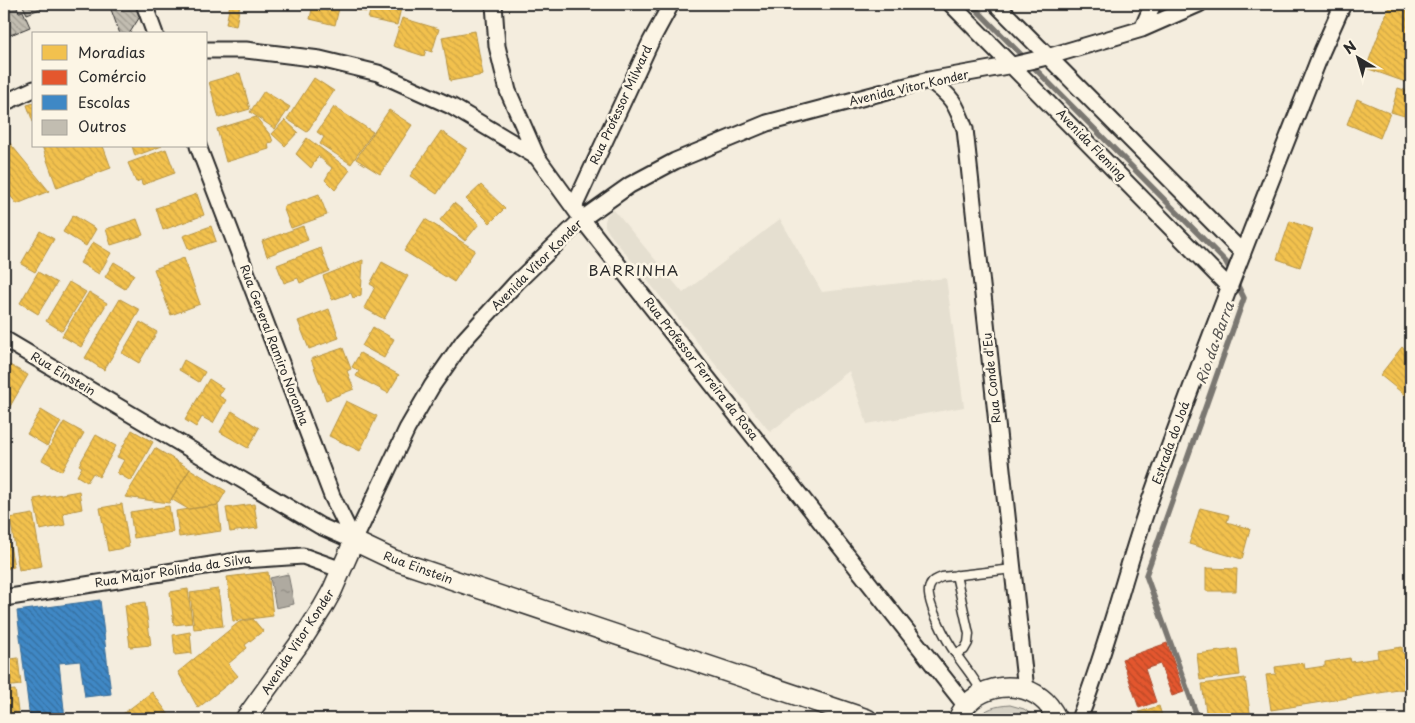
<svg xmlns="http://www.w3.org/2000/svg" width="1415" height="723" viewBox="0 0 1415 723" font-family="'Playpen Sans',sans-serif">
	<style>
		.built { fill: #e5dfd0 }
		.park { fill: url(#park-crowns); stroke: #807e78 }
		.water { fill: url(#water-ripples); stroke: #7a7771 }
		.homes { fill: url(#homes-back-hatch); stroke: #b69444 }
		.shops { fill: url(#shops-back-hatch); stroke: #ac4a2d }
		.schools { fill: url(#schools-back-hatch); stroke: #396c97 }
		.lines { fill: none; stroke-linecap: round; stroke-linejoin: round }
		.stream { stroke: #7a7771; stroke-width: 5.5 }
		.building { fill: url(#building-back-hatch); stroke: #2b2b2b }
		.service-casing { stroke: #2b2b2b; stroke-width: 11 }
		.minor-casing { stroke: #2b2b2b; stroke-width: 19 }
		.tertiary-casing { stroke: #2b2b2b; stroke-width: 22 }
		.service { stroke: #fcf5e5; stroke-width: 8 }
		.minor { stroke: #fcf5e5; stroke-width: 15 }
		.tertiary { stroke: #fcf5e5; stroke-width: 19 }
		.labels { text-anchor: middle; stroke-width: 5; stroke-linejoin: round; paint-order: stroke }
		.street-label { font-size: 12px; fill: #2b2b2b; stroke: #fcf5e5 }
		.water-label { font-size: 14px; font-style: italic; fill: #595754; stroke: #fcf5e5 }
		.quarter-label { font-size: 15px; letter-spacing: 1px; fill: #2b2b2b; stroke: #fcf5e5 }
	</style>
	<defs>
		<pattern id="park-crowns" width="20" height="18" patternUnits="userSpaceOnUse" patternTransform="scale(1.25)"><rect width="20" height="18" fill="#d6d1c4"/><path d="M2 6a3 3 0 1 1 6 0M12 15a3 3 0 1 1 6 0" fill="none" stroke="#b8b4a9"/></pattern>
		<pattern id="water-ripples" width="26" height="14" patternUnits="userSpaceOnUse" patternTransform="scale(1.25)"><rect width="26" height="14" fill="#afaaa0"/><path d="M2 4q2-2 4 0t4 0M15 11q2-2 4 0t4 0" fill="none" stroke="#8f8b83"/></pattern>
		<pattern id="homes-back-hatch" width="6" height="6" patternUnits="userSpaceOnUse" patternTransform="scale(1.25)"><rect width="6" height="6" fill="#f2c14e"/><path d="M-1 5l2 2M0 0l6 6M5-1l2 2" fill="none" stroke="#d0a644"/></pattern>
		<pattern id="shops-back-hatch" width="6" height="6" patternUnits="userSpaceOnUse" patternTransform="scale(1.25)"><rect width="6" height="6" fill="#e4572e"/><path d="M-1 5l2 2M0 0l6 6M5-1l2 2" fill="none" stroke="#b94827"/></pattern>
		<pattern id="schools-back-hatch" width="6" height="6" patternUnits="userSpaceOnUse" patternTransform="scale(1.25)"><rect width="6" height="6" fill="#3f88c5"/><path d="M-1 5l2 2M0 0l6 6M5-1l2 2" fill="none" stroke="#356fa0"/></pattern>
		<pattern id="building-back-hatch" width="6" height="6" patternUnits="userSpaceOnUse" patternTransform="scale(1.25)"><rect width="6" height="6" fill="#c2bdb1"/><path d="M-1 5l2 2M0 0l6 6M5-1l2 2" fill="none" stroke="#9e9a90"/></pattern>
	</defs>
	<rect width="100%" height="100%" fill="#f4edde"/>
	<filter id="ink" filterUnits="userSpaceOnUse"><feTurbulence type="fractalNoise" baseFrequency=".02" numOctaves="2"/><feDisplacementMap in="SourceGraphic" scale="10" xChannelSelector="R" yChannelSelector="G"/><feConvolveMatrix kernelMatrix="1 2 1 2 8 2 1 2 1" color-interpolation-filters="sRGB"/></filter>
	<g filter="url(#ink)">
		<path class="built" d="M613 209 683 293 780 219 822 292 946 278 964 407 867 424 849 371 770 432 609 233 605 226V221L607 215Z"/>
		<path class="park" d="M1010 705 1024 709 1037 719H976C986 708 996 706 1010 705Z"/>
		<path class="water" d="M288 574 294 604 276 608 270 578Z"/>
		<path class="homes" d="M230 4H240L236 26 226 24Z
			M313 4H340L335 25 310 19Z
			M342 4H369L367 12 342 7Z
			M372 4H402L397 25 368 19Z
			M1390 4H1411V84L1366 68Z
			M402 18 439 29 432 52 426 50 424 56 393 46Z
			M475 31 483 75 450 81 442 37Z
			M240 73 250 109 219 118 209 82Z
			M314 78 334 91 307 132 287 119Z
			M1398 88 1411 92V118L1391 112Z
			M264 91 290 107 275 129 250 112Z
			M1357 99 1390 113 1380 138 1347 124Z
			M34 103V125L27 105Z
			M334 107 373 132 351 164 320 144 324 137 317 132Z
			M389 110 412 125 380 174 356 159Z
			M256 117 271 136 273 142 268 143 269 149 226 162 217 129Z
			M285 120 298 132 285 146 272 134Z
			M441 131 467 149 437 194 410 176Z
			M4 136 49 191 17 204 4 188Z
			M307 138 350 170 335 190 325 180 332 168 318 156 311 168 296 154Z
			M42 146H103L111 168 57 188Z
			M132 146H162L135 156Z
			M166 149 175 173 142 185 141 180 136 182 128 163Z
			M481 185 505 208 490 223 466 199Z
			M197 194 204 215 163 230 156 208Z
			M319 194 327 215 291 228 283 207Z
			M454 203 479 224 465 241 440 220Z
			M73 215 96 229 86 246 63 232Z
			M137 219 143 235 111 245 106 229Z
			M425 219 475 250 454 282 404 251Z
			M1290 221 1313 229 1300 267 1277 259Z
			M211 226 216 241 189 250 183 236Z
			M303 226 308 240 267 256 262 241Z
			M40 231 54 239 35 272 21 264Z
			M93 242 111 253 99 274 80 263Z
			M321 248 329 271 300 283 298 278 284 283 277 265Z
			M184 258 200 304 171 315 154 269Z
			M363 260 361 295 353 298 351 293 332 300 323 276Z
			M114 262 134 274 125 289 105 277Z
			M382 262 408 276 384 319 364 308 375 287 370 284Z
			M38 272 57 283 38 314 20 303Z
			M69 282 86 292 62 331 46 321Z
			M89 292 107 303 81 347 62 336Z
			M120 299 140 310 104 370 85 358Z
			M329 309 339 338 309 349 298 321Z
			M140 322 157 332 139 363 122 353Z
			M373 327 394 339 384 358 362 346Z
			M1402 347 1411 355V400L1380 375Z
			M343 348 351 369 347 371 354 389 326 400 311 359Z
			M360 353 399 375 388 393 356 376 359 371 352 367Z
			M184 360 205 372 199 382 179 370Z
			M4 362 28 375 4 417Z
			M209 379 223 388 219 396 226 400 213 423 202 417 196 427 185 420Z
			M346 401 377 416 360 451 329 436Z
			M41 410 61 422 47 446 27 434Z
			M232 411 259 428 248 448 220 432Z
			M64 422 84 433 62 471 42 460Z
			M132 430 153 442 131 481 117 473 124 460 117 457Z
			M96 435 116 446 99 477 93 473 87 482 77 476 82 467 79 465Z
			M155 448 190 469 169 503 125 497Z
			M190 469 226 491 218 505 188 509 171 499Z
			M79 491 82 509 63 513 65 525 40 530 34 499Z
			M122 504 129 547 108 551 100 508Z
			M254 504 258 528 230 532 226 508Z
			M218 505 221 531 179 537 176 511Z
			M169 506 173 532 134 538 130 512Z
			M1200 508 1229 515 1227 522 1250 529 1242 559 1189 544Z
			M33 514 42 566 19 570 10 518Z
			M4 515 14 567 4 569Z
			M1206 568 1237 569 1236 591H1206Z
			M268 572 273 616 233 621 227 577Z
			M188 589 192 623 174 625 170 592Z
			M218 589 223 626 194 629 190 593Z
			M145 602 151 645 130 647 125 605Z
			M253 619 263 631 245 645 247 648 228 664 238 676 198 708 178 672 239 622Z
			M190 632 192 653 175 655 173 635Z
			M1402 647 1403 654 1411 653V688L1271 710 1266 675 1276 674 1275 667 1304 663 1305 669 1325 666V662L1350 658 1351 662 1378 658 1377 651Z
			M1237 649 1240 675 1200 680 1197 654Z
			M18 658 21 685 4 687V660Z
			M1245 678 1251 719H1207L1202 684Z
			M15 690 19 719H4V691Z
			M152 692 172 719H116Z
			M1159 706 1163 719H1142L1139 712Z"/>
		<path class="shops" d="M1167 643 1184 692 1172 696 1160 664 1145 669 1156 702 1139 708 1122 659Z"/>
		<path class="schools" d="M100 600 111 694 85 697 80 661 59 663 65 719H30L17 611Z"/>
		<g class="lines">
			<path class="stream" d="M971 4 1226 262 1244 298 1146 575 1198 719"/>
		</g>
		<path class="building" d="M4 4H16L19 12 23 11 30 27 8 36 4 25Z
			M22 4H50V5L27 14Z
			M109 4H137L141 15 129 34H120Z"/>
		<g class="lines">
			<g class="service-casing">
				<path id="service" d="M955 653 964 650 968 643 969 634 956 575
					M982 693C975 678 965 668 956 654 948 643 923 598 930 586 932 581 937 579 942 577L1013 569"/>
			</g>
			<g class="minor-casing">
				<path id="minor" d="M144 4 155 34
					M494 4 497 46 508 91 537 157 582 219 966 706
					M951 4 1230 288
					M996 4 1243 253
					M1142 29 1153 4
					M206 50H246L320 59 378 73 451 106 537 157
					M929 80C952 96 956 104 965 129L1026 690
					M4 103 34 89
					M198 146 332 496 354 541
					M574 207 651 41 671 4
					M4 339 320 526 354 541
					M354 541 407 429 432 386 464 340 517 282 582 219 630 185 675 161 767 123 929 80 1013 65 1047 57 1142 29 1199 4
					M4 598 243 560 303 556 342 570
					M1079 719C1107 649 1124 575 1149 503 1203 351 1263 201 1322 51L1343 4"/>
			</g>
			<g class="tertiary-casing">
				<path id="tertiary" d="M245 719 304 637 323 607 332 591 354 541 394 560 867 719
					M958 719C971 687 1014 677 1041 698 1048 703 1053 711 1057 719"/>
			</g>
			<use href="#service" class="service"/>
			<use href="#minor" class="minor"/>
			<use href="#tertiary" class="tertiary"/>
		</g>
	</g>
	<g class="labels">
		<g class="street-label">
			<text transform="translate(909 88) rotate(-13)" y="4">Avenida Vitor Konder</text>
			<text transform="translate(621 105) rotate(-65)" y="4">Rua Professor Milward</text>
			<text transform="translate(1091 145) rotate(46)" y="4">Avenida Fleming</text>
			<text transform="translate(537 265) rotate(-45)" y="4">Avenida Vitor Konder</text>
			<text transform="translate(274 345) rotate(69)" y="4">Rua General Ramiro Noronha</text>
			<text transform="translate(701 369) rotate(52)" y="4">Rua Professor Ferreira da Rosa</text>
			<text transform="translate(63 374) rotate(31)" y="4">Rua Einstein</text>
			<text transform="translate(992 378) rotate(-96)" y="4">Rua Conde d'Eu</text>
			<text transform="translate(1171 443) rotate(-70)" y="4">Estrada do Joá</text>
			<text transform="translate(418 568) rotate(20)" y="4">Rua Einstein</text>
			<text transform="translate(173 571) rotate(-9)" y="4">Rua Major Rolinda da Silva</text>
			<text transform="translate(298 642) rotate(-57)" y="4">Avenida Vitor Konder</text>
		</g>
		<g class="water-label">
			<text transform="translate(1215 343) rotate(-70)" y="5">Rio da Barra</text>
		</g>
		<g class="quarter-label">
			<text x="634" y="276">BARRINHA</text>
		</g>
	</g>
	<rect width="1415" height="723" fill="none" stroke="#fcf5e5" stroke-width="20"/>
	<rect x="10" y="10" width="1395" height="703" fill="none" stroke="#2b2b2b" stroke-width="2" filter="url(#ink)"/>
	<rect x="32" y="32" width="175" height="115" fill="#fcf5e5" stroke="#a8a49b"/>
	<rect x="42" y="45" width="25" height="15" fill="#f2c14e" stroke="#a8a49b"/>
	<text x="78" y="58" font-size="15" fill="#2b2b2b">Moradias</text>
	<rect x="42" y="70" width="25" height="15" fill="#e4572e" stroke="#a8a49b"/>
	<text x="78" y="82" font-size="15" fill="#2b2b2b">Comércio</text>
	<rect x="42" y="95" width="25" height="15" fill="#3f88c5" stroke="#a8a49b"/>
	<text x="78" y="108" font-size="15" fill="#2b2b2b">Escolas</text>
	<rect x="42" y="120" width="25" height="15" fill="#c2bdb1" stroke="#a8a49b"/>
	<text x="78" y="132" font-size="15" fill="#2b2b2b">Outros</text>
	<g transform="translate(1358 58) rotate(322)" stroke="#fcf5e5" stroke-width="4" paint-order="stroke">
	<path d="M0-4L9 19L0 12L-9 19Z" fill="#2b2b2b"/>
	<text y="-8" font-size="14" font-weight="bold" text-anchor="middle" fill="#2b2b2b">N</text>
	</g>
</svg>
